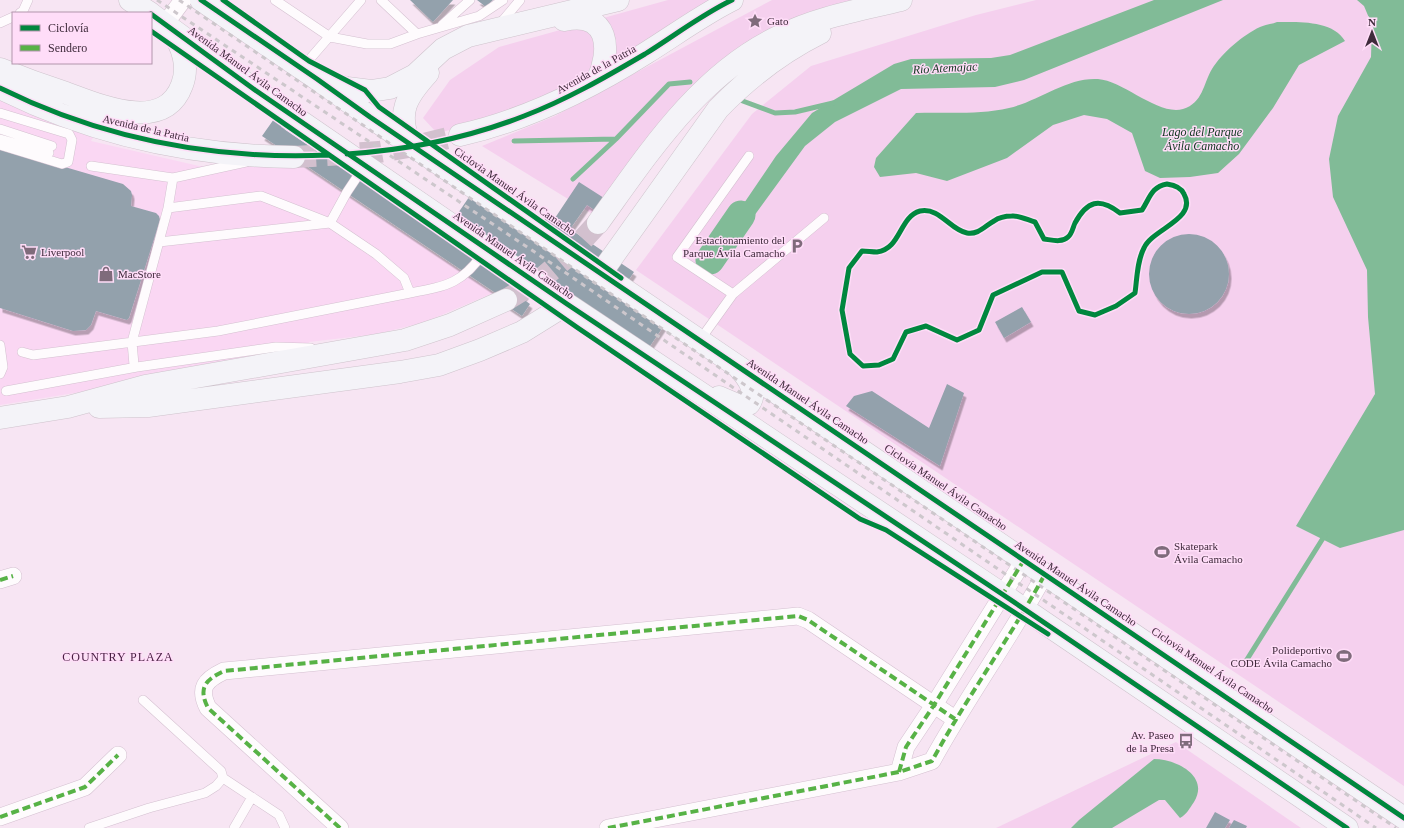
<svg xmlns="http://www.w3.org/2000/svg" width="1404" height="828" viewBox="0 0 1404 828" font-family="Georgia,serif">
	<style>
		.built { fill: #fad7f3 }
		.green { fill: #f5d0ee }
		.water { fill: #81bb97 }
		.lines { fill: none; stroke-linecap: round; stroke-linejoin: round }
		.stream { stroke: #81bb97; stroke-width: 5 }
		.river { stroke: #81bb97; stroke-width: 29 }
		.building { fill: #93a1ac; filter: url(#shadow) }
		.primary-tunnel { stroke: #d2c0ce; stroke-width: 22; stroke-dasharray: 22 11; stroke-linecap: butt }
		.lane-casing { stroke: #d4c0d0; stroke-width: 10 }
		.street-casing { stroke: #d4c0d0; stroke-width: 18 }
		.primary-casing { stroke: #cec3cc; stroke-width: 23 }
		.lane { stroke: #fefbfd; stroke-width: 9 }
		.street { stroke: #fefbfd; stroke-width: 17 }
		.primary { stroke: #f4f3f8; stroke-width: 22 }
		.rail { stroke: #cdc7cc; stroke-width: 3; stroke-dasharray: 5 5; stroke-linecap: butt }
		.quiet { stroke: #57b246; stroke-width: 4; stroke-dasharray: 8 4; stroke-linecap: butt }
		.cycleway-casing { stroke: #ffddf8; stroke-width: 8 }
		.cycleway { stroke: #00873e; stroke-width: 5 }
		.labels { text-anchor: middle; stroke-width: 3; stroke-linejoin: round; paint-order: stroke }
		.poi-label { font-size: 11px; fill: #3f2a3b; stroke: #ffddf8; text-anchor: start }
		.street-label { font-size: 11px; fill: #3f2a3b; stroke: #ffddf8 }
		.water-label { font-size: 12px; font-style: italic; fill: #0e351d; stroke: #ffddf8 }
		.neighbourhood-label { font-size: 12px; letter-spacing: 1px; fill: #471d41; stroke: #ffddf8 }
	</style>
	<defs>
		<filter id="shadow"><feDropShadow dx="2.5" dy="4.5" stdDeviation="0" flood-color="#0004"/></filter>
	</defs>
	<rect width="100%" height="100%" fill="#f7e5f3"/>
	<path class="built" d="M0 94 96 132 91 141 199 166H303L493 293 425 322 377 334 309 342 311 355 0 405Z"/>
	<path class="green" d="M668 0H722L568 86 472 125 437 133 423 118 450 80 499 47Z
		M772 0H873L720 65 594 215 482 146 555 116Z
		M1036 0H1404V786L636 270 752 114 811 66 976 15Z
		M1176 742 1301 828H996Z"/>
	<path class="water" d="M1154 0H1223L1024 80 995 87 901 89 835 122 805 146 730 249 719 247V240L776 156 812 113 894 64 911 59 991 58 1010 55Z
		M1357 0H1404V530L1340 548 1296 526 1375 394 1368 317 1367 270 1333 197 1329 159 1338 116 1371 57 1372 25 1364 6Z
		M1277 22C1298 22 1333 20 1345 41L1299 65 1273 108 1239 154 1218 173 1190 177 1160 178 1145 171 1132 133 1107 119 1084 115 1053 125 1007 158 947 181 916 173 880 177 874 167 876 158 916 113C947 112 979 115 1009 108 1039 101 1067 77 1098 79 1124 81 1158 116 1183 109 1203 103 1203 84 1212 69 1222 53 1243 35 1260 27 1265 25 1272 24 1277 22Z
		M1154 759C1176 759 1210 776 1194 802 1189 809 1187 814 1180 818L1165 800H1159L1112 828H1071L1079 820Z"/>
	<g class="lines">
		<path class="stream" d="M740 100 775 113 795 112 833 103
			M514 141 616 139
			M573 179 616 139 669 84 690 82
			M1246 661 1325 535"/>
		<path class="river" d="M710 260 741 215"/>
	</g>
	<path class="building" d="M410 0H453L433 22Z
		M477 0H493L486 7Z
		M274 119 283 124 281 127 511 282 520 269 454 219 478 184 540 226 548 214 555 218 579 182 604 198 596 211 587 205 570 229 634 272 625 285 671 315 648 349 530 288 523 299 530 304 522 316 500 301 503 298 262 136Z
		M0 148 123 184 131 191 132 195 131 206 156 213 159 216 160 220 129 318 127 320 96 311 91 325 86 330 73 331 0 308Z
		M1149 274a40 40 0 1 1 80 0a40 40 0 1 1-80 0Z
		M1022 307 1031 322 1004 338 995 322Z
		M947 384 964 393 940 466 846 406 854 396 872 391 929 428Z
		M1215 812 1230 820 1225 828H1206Z
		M1234 820 1247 826 1246 828H1229Z"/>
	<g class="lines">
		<path class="primary-tunnel" d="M294 157 379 152 420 145 460 135
			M506 300 541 279 568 256 598 223"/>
		<g class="lane-casing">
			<path id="lane" d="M275 0 330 37 367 44H390L417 34
				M381 0 417 34 479 16 503 0
				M20 13 23 11 28 0
				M0 23 13 17
				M442 25 470 0
				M499 25 520 0
				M302 68 361 0
				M0 113 69 134 72 140 68 162 62 164 0 145
				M0 129 52 146
				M0 139 49 153
				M749 156 677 257 733 294 824 218
				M91 166 173 178 246 162
				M159 242 330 223 347 192 365 165
				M410 293C448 286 464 283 486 249
				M700 340 733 294
				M0 345 3 367 0 374
				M22 352 33 355 218 331 410 293 404 278 376 254 330 223 261 196 168 208
				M137 367 134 365 132 342 168 208 173 178
				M6 391 137 367 276 347 311 348
				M223 778 279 815 285 828
				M89 828 149 808 205 793 216 786 223 778 221 771 143 700
				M234 828 252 797"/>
		</g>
		<g class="street-casing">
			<path id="street" d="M165 24 183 0
				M0 580 13 576
				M899 772 906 747 934 705 1024 560
				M0 817 85 787 118 755
				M340 828 208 708C198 688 205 680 224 671L798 616 808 620 955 719
				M608 828 899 772 932 761C967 697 1010 638 1045 574"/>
		</g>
		<g class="primary-casing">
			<path id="primary" d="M130 0 150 13
				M201 0 317 79 370 117 1404 818
				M151 14 255 90 567 304 1002 594 1347 828
				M564 20C609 10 612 50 597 81
				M0 69C22 78 44 86 66 93 99 105 164 134 182 85 189 67 183 46 171 31
				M330 83 347 88 371 91 390 88 415 75 443 49 468 36 618 0
				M0 88C92 134 192 156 294 157
				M460 135C527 120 589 89 646 53 675 35 702 15 732 0
				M410 144C396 112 407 96 428 73
				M598 223C648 154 699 74 780 36 818 17 860 10 901 0
				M601 273 718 109C748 78 780 53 820 33
				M719 397 740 406 749 404C758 391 748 378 739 368
				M99 407 148 406 400 372 439 365 480 350 522 332 567 304
				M0 418 68 407 145 386 405 340 450 325 506 300"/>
		</g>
		<use href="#lane" class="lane"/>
		<use href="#street" class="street"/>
		<use href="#primary" class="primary"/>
		<path class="rail" d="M157 0 566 273 1376 828
			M179 0 1396 828"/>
		<path class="quiet" d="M0 580 13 576
			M899 772 906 747 934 705 1024 560
			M0 817 85 787 118 755
			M340 828 208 708C198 688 205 680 224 671L798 616 808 620 955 719
			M608 828 899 772 932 761C967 697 1010 638 1045 574"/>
		<g class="cycleway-casing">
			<path id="cycleway" d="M201 0 317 79 370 117 1404 818
				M223 0 309 61 365 90 379 107 621 278
				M151 14 255 90 567 304 1002 594 1347 828
				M151 31 578 328 860 519 886 530 1048 634
				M0 88C103 139 215 160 329 155
				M347 154C407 150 468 138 524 116 566 100 606 77 645 54 674 36 701 15 732 0
				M1167 184C1174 185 1181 187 1184 194 1198 219 1152 229 1144 248 1137 261 1137 279 1135 293L1116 306 1095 315 1079 311 1062 272H1042L993 295 979 330 957 340 926 326 906 332 893 359 879 365 863 366 850 354 842 310 849 268 862 251C867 251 872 252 877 252 901 249 899 217 920 211 940 207 950 230 967 233 978 235 985 226 994 221 998 218 1006 216 1012 216 1018 215 1028 220 1035 222L1044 239C1052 240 1062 243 1068 237 1072 234 1073 227 1075 223 1087 201 1099 197 1120 213L1142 210C1150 198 1151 187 1167 184Z"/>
		</g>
		<use href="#cycleway" class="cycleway"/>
	</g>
	<defs>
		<g id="sight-bare" transform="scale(1.2)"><path d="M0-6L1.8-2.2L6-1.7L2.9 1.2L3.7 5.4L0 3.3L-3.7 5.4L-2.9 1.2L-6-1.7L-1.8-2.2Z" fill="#7f6b7b" stroke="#ffddf8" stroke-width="2.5" paint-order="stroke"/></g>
		<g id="parking-bare" transform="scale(1.2)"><path d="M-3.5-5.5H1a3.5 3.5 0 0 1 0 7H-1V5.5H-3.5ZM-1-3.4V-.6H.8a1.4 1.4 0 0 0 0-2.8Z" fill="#7f6b7b" stroke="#ffddf8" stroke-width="2.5" paint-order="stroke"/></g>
		<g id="supermarket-bare" transform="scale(1.2)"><path d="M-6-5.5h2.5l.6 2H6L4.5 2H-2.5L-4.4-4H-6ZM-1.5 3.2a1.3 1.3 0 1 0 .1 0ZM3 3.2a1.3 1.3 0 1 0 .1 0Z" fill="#7f6b7b" stroke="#ffddf8" stroke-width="2.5" paint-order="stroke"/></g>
		<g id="shop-bare" transform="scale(1.2)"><path d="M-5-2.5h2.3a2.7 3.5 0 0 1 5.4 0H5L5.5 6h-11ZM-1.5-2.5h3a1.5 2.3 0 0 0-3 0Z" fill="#7f6b7b" stroke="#ffddf8" stroke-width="2.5" paint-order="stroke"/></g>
		<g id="stadium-bare" transform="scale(1.2)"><path d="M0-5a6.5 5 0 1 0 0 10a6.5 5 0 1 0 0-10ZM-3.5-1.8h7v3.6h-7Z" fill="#7f6b7b" stroke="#ffddf8" stroke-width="2.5" paint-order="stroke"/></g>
		<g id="bus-bare" transform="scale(1.2)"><path d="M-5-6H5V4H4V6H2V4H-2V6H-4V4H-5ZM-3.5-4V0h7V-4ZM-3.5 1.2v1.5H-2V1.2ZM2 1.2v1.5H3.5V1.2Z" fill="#7f6b7b" stroke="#ffddf8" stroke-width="2.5" paint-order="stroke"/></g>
	</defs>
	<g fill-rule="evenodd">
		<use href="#sight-bare" x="755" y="21"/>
		<use href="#parking-bare" x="797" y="246"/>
		<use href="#supermarket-bare" x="29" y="252"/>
		<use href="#shop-bare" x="106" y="274"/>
		<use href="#stadium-bare" x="1162" y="552"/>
		<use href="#stadium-bare" x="1344" y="656"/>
		<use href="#bus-bare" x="1186" y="741"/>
	</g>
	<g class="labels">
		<g class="poi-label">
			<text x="767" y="25">Gato</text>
			<text x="785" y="244" text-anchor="end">Estacionamiento del<tspan x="785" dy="13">Parque Ávila Camacho</tspan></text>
			<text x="41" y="256">Liverpool</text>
			<text x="118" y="278">MacStore</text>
			<text x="1174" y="550">Skatepark<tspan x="1174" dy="13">Ávila Camacho</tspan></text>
			<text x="1332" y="654" text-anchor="end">Polideportivo<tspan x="1332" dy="13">CODE Ávila Camacho</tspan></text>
			<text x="1174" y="739" text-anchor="end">Av. Paseo<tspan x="1174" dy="13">de la Presa</tspan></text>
		</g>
		<g class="street-label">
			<text transform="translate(596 69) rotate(-29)" y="4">Avenida de la Patria</text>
			<text transform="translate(248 71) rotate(36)" y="4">Avenida Manuel Ávila Camacho</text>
			<text transform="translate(146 128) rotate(13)" y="4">Avenida de la Patria</text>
			<text transform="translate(515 191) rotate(35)" y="4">Ciclovia Manuel Ávila Camacho</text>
			<text transform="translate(514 255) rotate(35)" y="4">Avenida Manuel Ávila Camacho</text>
			<text transform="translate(808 401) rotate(34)" y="4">Avenida Manuel Ávila Camacho</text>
			<text transform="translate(946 487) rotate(34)" y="4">Ciclovia Manuel Ávila Camacho</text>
			<text transform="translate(1076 583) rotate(34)" y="4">Avenida Manuel Ávila Camacho</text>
			<text transform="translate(1213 670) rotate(34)" y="4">Ciclovia Manuel Ávila Camacho</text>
		</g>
		<g class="water-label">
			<text transform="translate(945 68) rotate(-3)" y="4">Río Atemajac</text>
			<text x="1202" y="136">Lago del Parque<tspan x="1202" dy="14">Ávila Camacho</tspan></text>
		</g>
		<g class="neighbourhood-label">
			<text x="118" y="661">COUNTRY PLAZA</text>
		</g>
	</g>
	<rect x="12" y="12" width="140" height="52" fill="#ffddf8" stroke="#b295ac"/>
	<rect x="20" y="25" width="20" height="6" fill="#00873e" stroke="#b295ac"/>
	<text x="48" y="32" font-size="12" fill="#3f2a3b">Ciclovía</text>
	<rect x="20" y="45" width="20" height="6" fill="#57b246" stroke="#b295ac"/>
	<text x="48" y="52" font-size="12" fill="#3f2a3b">Sendero</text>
	<g transform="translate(1372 32)" stroke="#ffddf8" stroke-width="3" paint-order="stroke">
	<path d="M0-3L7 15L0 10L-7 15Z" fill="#3f2a3b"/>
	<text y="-6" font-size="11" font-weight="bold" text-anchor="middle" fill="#3f2a3b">N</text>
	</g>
</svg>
